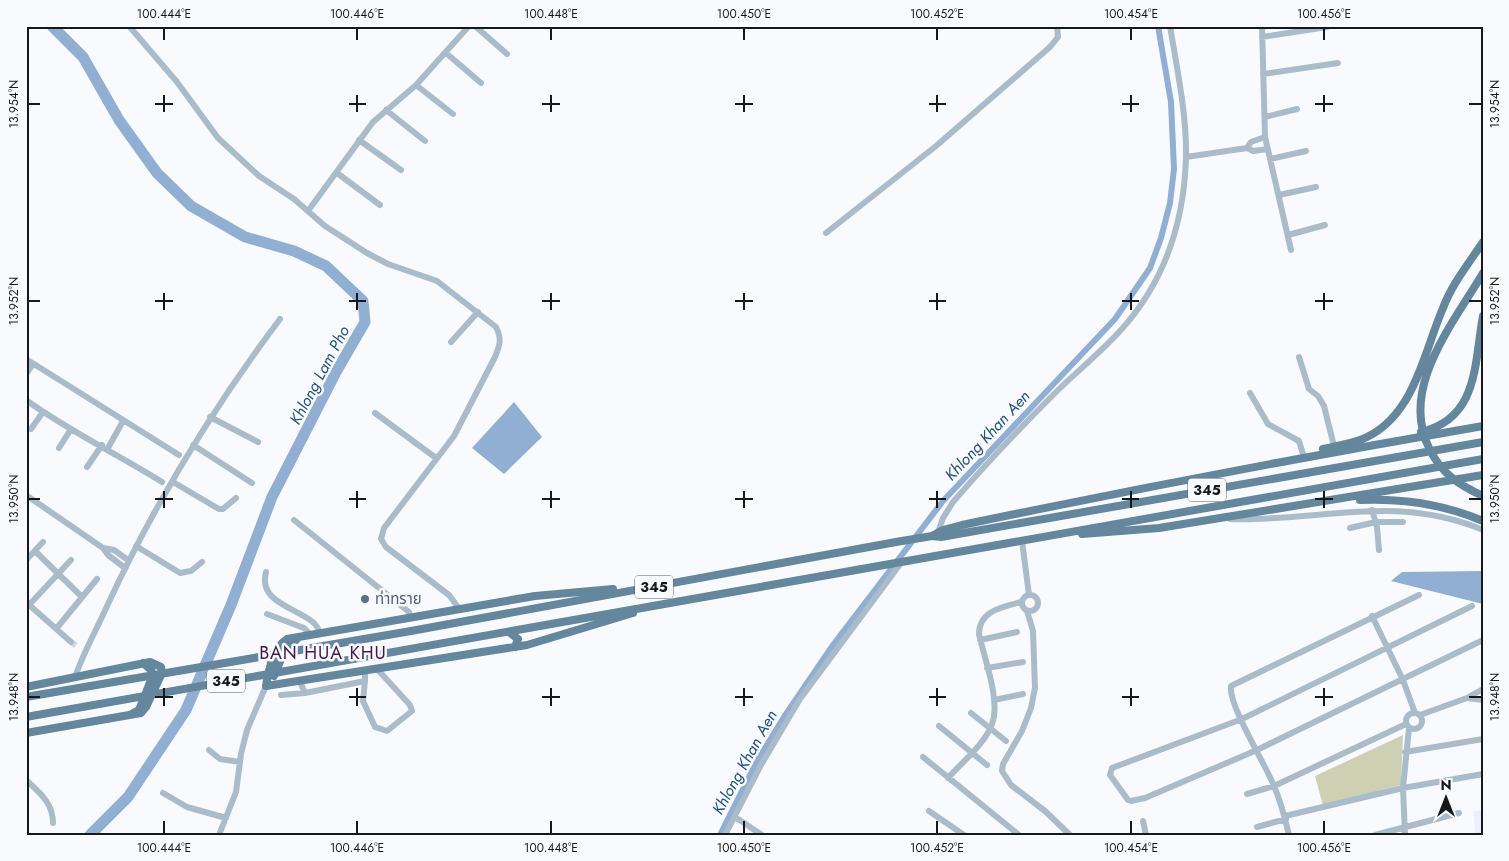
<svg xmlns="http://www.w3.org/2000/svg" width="1509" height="861" viewBox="0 0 1509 861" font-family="Jost,'Noto Sans Thai',sans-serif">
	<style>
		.built { fill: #ebeffd }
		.green { fill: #cdd0b3 }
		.water { fill: #90afd2 }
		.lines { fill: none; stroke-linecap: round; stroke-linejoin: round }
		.canal { stroke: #90afd2; stroke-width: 6 }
		.river { stroke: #90afd2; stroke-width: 11 }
		.minor-tunnel { stroke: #d7d8dc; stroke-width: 6; stroke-dasharray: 6 3; stroke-linecap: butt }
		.minor { stroke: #aabcc9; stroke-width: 6 }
		.major { stroke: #65879e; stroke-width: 8 }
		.ticks { fill: none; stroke: #17181c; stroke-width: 2 }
		.service-dot { fill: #5c6f8a; stroke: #f9fafe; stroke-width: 2 }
		.labels { text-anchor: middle; stroke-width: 5; stroke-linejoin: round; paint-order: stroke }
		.shield { fill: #f9fafe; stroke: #5b5c60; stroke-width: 1 }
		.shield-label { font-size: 14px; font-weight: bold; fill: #17181c }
		.service-label { font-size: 15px; fill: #4e5e75; stroke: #f9fafe; text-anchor: start }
		.water-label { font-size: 16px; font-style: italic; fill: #234f7c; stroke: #f9fafe }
		.quarter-label { font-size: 18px; letter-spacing: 1px; fill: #45194b; stroke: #f9fafe }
		.neatline { fill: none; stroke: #17181c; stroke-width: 2 }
		.ticks-label { font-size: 12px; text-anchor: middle; fill: #17181c }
	</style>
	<rect width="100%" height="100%" fill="#f9fafe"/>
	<path class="built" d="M1483 810V835H1475L1474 811Z"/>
	<path class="green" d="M1403 735 1401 785 1323 806 1315 776Z"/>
	<path class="water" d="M514 402 542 437 504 474 472 448Z
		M1483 571V604L1391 581 1402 572Z"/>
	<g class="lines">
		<path class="canal" d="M720 835 756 763 784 717 833 645 943 501 1115 319 1150 268 1161 238 1170 203 1174 169 1171 102 1158 26"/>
		<path class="river" d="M52 26 83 57 119 120 157 173 191 206 245 237 294 251 326 266 363 301 365 322 336 372 272 497 231 605 186 710 128 797 90 835"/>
		<path class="minor-tunnel" d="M71 642 78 647"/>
		<path class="minor" d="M129 26 177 82 218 138 259 176 294 199 325 226 367 253 388 264 437 281 496 327C502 339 500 345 495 357L454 436 384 528 381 539 386 547 449 595 460 610
			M475 26 507 54
			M1262 26 1265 137 1291 250
			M1262 37 1327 27
			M446 53 481 83
			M1263 74 1338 63
			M416 85 453 114
			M386 110 425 141
			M1265 117 1297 109
			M359 140 401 170
			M1247 148 1253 151 1268 149
			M1186 157 1247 148 1251 142 1265 137
			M1270 159 1306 151
			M337 173 380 205
			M1279 195 1316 187
			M308 211 373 122 416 85 469 26
			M826 233 936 146 1050 47 1058 37 1057 26
			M1288 235 1325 225
			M451 342 478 312
			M1299 357 1309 389 1318 396 1324 406 1334 446
			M26 359 179 455
			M26 374 33 364
			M1250 393 1268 424 1299 441 1303 454
			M26 400C69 431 117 454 162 482
			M375 413 436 458
			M210 417 258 442
			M31 429 43 412
			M193 445 252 483
			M59 448 71 429
			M108 448 123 421
			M87 467 102 445
			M173 482 219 509H223L236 498
			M26 495 103 548 114 550 128 560
			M1372 510 1377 527 1379 550
			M1230 519C1321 522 1393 493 1483 530
			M294 520 409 612 410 617
			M1350 528 1376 522H1403
			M937 535 943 518 953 502C985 465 1019 429 1054 394 1075 373 1099 354 1120 331 1164 283 1184 222 1186 158 1187 115 1177 69 1170 26
			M1022 541 1029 595
			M136 546 180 573 191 571 202 562
			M103 548 108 555 125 568
			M35 551 82 597
			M26 560 43 542
			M266 572C258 603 296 607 314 623 316 625 319 630 320 633
			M1022 603a8 8 0 1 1 16 0a8 8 0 1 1-16 0Z
			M27 603 71 642
			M29 605 71 560
			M1472 606 1242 719 1112 768 1110 775 1128 800 1131 801 1145 798 1257 750 1483 640
			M1027 611 1033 631 1035 688 1031 708 1022 731 1003 764 1002 771 1011 785 1045 811 1070 835
			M267 614 304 628 310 634
			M1372 616 1403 680 1415 713
			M56 629 97 579
			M980 640 1017 632
			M987 668 1023 662
			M75 677C84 651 97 629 108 604 155 503 213 408 280 319
			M365 681 363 701 375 727 387 731 412 711 410 705 378 670
			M300 682 305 693 365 681V672
			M281 695 305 693
			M1467 698 1483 700
			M994 700 1023 694
			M1406 721a8 8 0 1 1 16 0a8 8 0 1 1-16 0Z
			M971 713 1006 741
			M1420 715 1467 698 1483 689
			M939 726 987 765
			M209 750 220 759 240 762
			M1405 752 1483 739
			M923 757 1019 835
			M948 778C962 762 985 744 992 724 1001 701 984 658 979 634 979 611 1002 607 1021 602
			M26 780C40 793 53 803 53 823
			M163 793 187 807 226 818
			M1247 794 1274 786 1406 724
			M929 811 964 835
			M1285 816 1403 788 1483 774
			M735 817 762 835
			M1143 821 1146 835
			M1257 827 1286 819
			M219 835 236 792 241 754 247 730 266 686
			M725 835 761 765 800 699 901 563
			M1289 835C1285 818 1281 802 1274 786 1266 765 1228 705 1231 686L1419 595
			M1375 835 1459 813
			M1405 835 1403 788 1409 728"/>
		<path class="major" d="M1483 273C1453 324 1398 389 1430 450 1442 474 1459 485 1483 496
			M1421 432C1479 418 1474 364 1483 316
			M1323 449C1335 446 1349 444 1360 440 1414 420 1423 354 1443 308 1452 284 1469 263 1483 242
			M1360 500C1403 498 1443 504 1483 521
			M1082 534 1159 528 1483 475
			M932 536 943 530 962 525C1135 489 1308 456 1483 426
			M509 632 518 639 515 647
			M274 676 285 650 298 638
			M266 686C269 670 272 649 287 639L535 596 613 589
			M266 686 527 645 633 613
			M26 687 150 662 161 667 162 673 146 707 141 713 26 733
			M26 697 411 631 896 542 932 536 941 537 1483 442
			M133 713 139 710 153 675 151 670 143 663
			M26 717 1483 459"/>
	</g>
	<path class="ticks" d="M164 28V40M357 28V40M551 28V40M744 28V40M937 28V40M1131 28V40M1324 28V40M164 95V112M357 95V112M551 95V112M744 95V112M937 95V112M1131 95V112M1324 95V112M28 104H40M155 104H173M349 104H366M542 104H560M735 104H753M929 104H946M1122 104H1139M1315 104H1333M1469 104H1482M164 293V310M357 293V310M551 293V310M744 293V310M937 293V310M1131 293V310M1324 293V310M28 301H40M155 301H173M349 301H366M542 301H560M735 301H753M929 301H946M1122 301H1139M1315 301H1333M1469 301H1482M164 491V508M357 491V508M551 491V508M744 491V508M937 491V508M1131 491V508M1324 491V508M28 499H40M155 499H173M349 499H366M542 499H560M735 499H753M929 499H946M1122 499H1139M1315 499H1333M1469 499H1482M164 688V706M357 688V706M551 688V706M744 688V706M937 688V706M1131 688V706M1324 688V706M28 697H40M155 697H173M349 697H366M542 697H560M735 697H753M929 697H946M1122 697H1139M1315 697H1333M1469 697H1482M164 821V834M357 821V834M551 821V834M744 821V834M937 821V834M1131 821V834M1324 821V834"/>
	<circle class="service-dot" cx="365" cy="599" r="5"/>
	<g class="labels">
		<g class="shield">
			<rect x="1188" y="478.5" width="38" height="23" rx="4"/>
			<rect x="635" y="575.5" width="38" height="23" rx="4"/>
			<rect x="207" y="669.5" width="38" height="23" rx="4"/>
		</g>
		<g class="shield-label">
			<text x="1207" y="495">345</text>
			<text x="654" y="592">345</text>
			<text x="226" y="686">345</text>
		</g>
		<g class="service-label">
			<text x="375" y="604">ท่าทราย</text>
		</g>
		<g class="water-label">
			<text transform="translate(319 375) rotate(-62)" y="6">Khlong Lam Pho</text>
			<text transform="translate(987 435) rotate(-47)" y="6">Khlong Khan Aen</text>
			<text transform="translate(744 762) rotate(-61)" y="6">Khlong Khan Aen</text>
		</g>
		<g class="quarter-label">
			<text x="323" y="659">BAN HUA KHU</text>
		</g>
	</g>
	<rect width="1509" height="861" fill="none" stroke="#f9fafe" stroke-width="55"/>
	<g transform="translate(1446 798)" stroke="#f9fafe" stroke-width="4" paint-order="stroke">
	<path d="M0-4L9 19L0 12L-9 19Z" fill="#17181c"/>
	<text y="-8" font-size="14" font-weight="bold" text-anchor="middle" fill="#17181c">N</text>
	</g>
	<rect x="28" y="28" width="1454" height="806" class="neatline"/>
	<g class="ticks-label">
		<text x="164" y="18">100.444°E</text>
		<text x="357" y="18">100.446°E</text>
		<text x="551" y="18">100.448°E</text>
		<text x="744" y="18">100.450°E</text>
		<text x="937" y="18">100.452°E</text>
		<text x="1131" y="18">100.454°E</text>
		<text x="1324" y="18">100.456°E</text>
		<text transform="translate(14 104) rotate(-90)" y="4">13.954°N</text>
		<text transform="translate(1495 104) rotate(-90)" y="4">13.954°N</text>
		<text transform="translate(14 301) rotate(-90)" y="4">13.952°N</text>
		<text transform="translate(1495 301) rotate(-90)" y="4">13.952°N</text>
		<text transform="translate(14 499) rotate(-90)" y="4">13.950°N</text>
		<text transform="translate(1495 499) rotate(-90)" y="4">13.950°N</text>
		<text transform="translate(14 697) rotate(-90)" y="4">13.948°N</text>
		<text transform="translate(1495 697) rotate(-90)" y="4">13.948°N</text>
		<text x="164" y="852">100.444°E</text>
		<text x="357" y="852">100.446°E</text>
		<text x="551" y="852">100.448°E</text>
		<text x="744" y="852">100.450°E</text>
		<text x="937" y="852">100.452°E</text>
		<text x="1131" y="852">100.454°E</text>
		<text x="1324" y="852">100.456°E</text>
	</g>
</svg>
